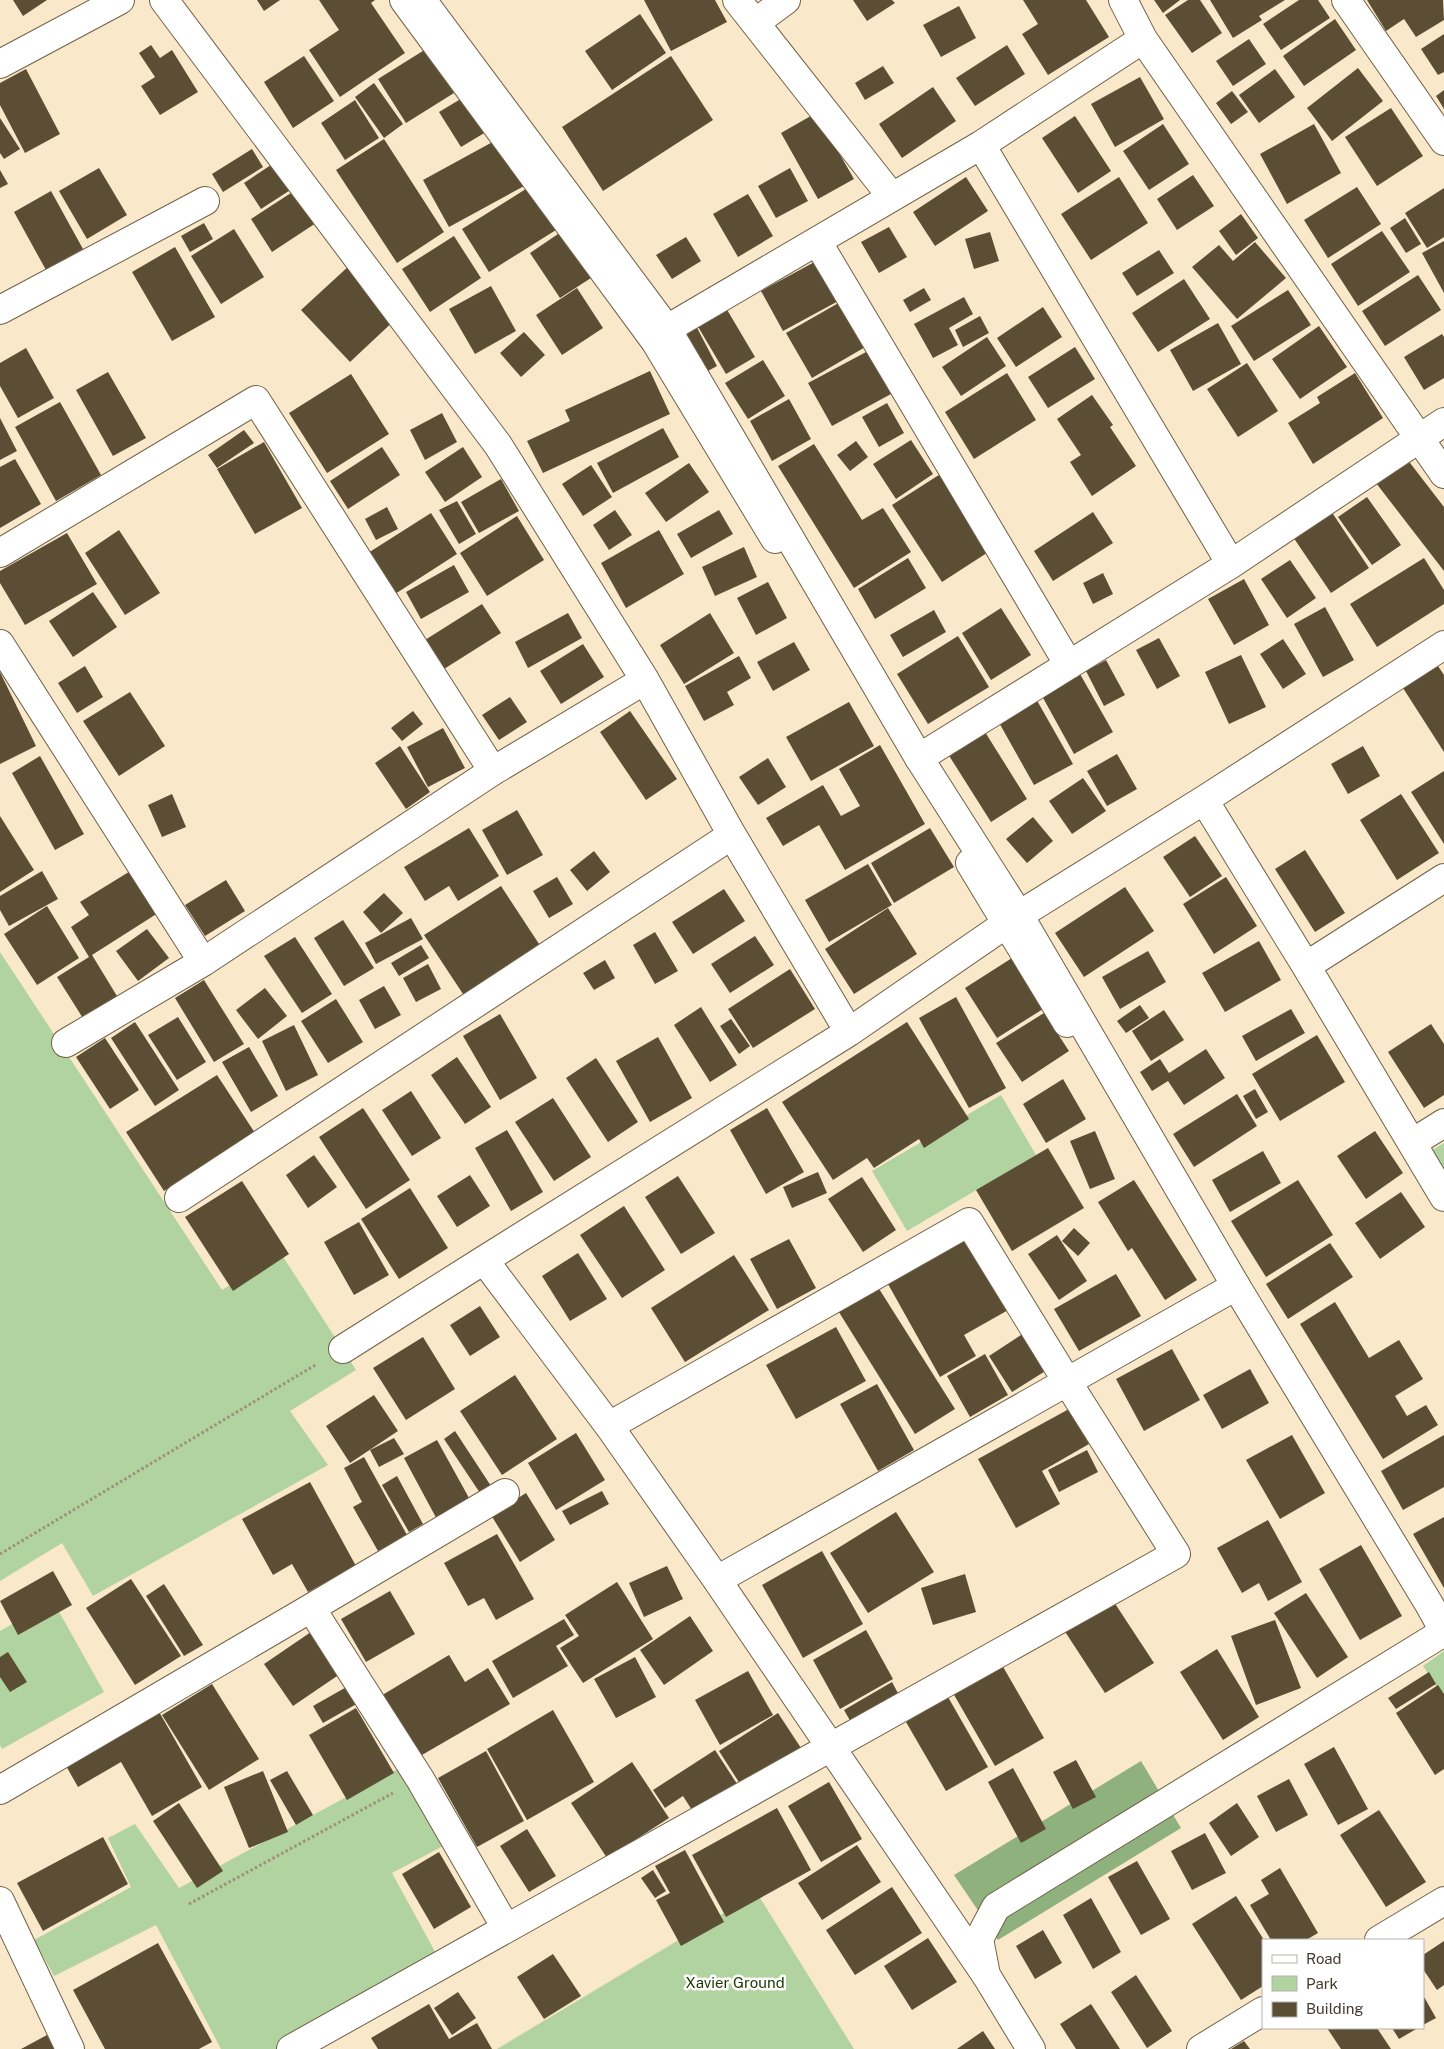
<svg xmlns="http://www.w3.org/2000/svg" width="1444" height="2049" viewBox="0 0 1444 2049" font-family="'Public Sans',sans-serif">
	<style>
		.green { fill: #b1d39f }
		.forest { fill: #8fb17d }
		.building { fill: #5c4e34 }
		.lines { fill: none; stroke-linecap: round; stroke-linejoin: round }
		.street-casing { stroke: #6f6147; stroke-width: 30 }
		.secondary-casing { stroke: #6f6147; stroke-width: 30 }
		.path { stroke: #9d917c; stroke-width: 3; stroke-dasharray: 2.5 2.5; stroke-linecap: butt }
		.street { stroke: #fff; stroke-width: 28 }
		.secondary { stroke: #fff; stroke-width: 28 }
		.labels { text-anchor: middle; stroke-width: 5; stroke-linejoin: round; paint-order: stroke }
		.park-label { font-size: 15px; fill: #193801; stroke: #fff }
	</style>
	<rect width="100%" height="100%" fill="#f9e8ca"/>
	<path class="green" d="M0 952 222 1290 280 1252 356 1370 290 1411 328 1465 93 1596 62 1543 0 1581Z
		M1001 1095 1036 1155 907 1231 872 1171Z
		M1444 1143V1176L1429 1152Z
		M53 1601 104 1692 2 1749 0 1745V1631Z
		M1444 1651V1699L1423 1666Z
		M403 1766 445 1845 392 1873 439 1959 280 2049H221L156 1925 54 1976 34 1940 131 1887 108 1838 135 1824 179 1888Z
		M757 1893 854 2049H497Z"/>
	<path class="forest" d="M1141 1761 1181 1828 998 1940 954 1875Z"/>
	<path class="building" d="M13 0H47L23 16Z
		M257 0H280L264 11Z
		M319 0H375L371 3 405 53 340 97 309 50 339 30Z
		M644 0H715L727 22 671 51Z
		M853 0H892L895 3 867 21Z
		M1023 0H1086L1109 37 1048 75 1022 34 1038 24Z
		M1154 0H1180L1163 13Z
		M1188 0H1200L1222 33 1192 53 1165 15Z
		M1210 0H1285L1259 16 1262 20 1233 38Z
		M1299 0H1318L1330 18 1281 50 1263 24Z
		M1367 0H1443L1444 20 1416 37 1404 19 1386 31Z
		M959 6 976 38 941 57 923 25Z
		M640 14 666 53 612 90 585 51Z
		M1335 19 1356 50 1304 86 1283 56Z
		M1444 34V72L1438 75 1421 49Z
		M1249 39 1266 64 1233 86 1216 61Z
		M151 45 160 58 172 50 198 92 160 115 141 86 155 77 139 53Z
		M1007 45 1025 74 975 106 956 78Z
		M426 49 454 93 406 123 378 79Z
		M304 56 334 101 293 128 264 82Z
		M671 56 713 120 603 191 562 127Z
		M883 66 894 83 865 100 855 83Z
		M1358 68 1383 101 1332 141 1307 108Z
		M26 69 60 134 25 153 0 105V83Z
		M1275 69 1295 97 1259 123 1239 95Z
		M1140 77 1164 119 1115 147 1091 104Z
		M374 83 403 124 384 138 355 97Z
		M933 87 956 121 902 158 879 124Z
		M1444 90V109L1436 96Z
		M1232 91 1248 112 1231 124 1216 103Z
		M464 97 486 132 461 147 439 112Z
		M355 100 379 138 345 160 321 123Z
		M1391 108 1423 156 1377 186 1345 137Z
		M816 113 854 179 818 199 781 133Z
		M1075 116 1111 171 1078 193 1042 138Z
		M0 118 20 149 4 159 0 153Z
		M1163 124 1189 164 1149 190 1123 151Z
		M1314 124 1341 173 1287 204 1260 154Z
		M384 139 444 232 397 263 336 170Z
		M498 139 524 186 449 227 423 180Z
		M252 149 263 167 223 192 212 174Z
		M277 161 295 187 261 209 244 183Z
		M99 168 127 215 87 239 59 191Z
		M790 168 808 201 776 218 758 186Z
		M0 170 8 184 0 188Z
		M1193 175 1214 206 1177 230 1157 199Z
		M966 177 988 211 935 246 913 212Z
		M1119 177 1148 223 1091 260 1061 214Z
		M529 187 556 230 489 272 462 229Z
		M1357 187 1381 224 1328 258 1304 220Z
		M1444 188V237L1427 248 1405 213Z
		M51 191 83 249 46 270 14 212Z
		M294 191 316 223 272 252 251 219Z
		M748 194 773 236 738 257 713 214Z
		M1241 214 1258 238 1236 255 1219 231Z
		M1405 218 1421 244 1406 253 1390 228Z
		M204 223 213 239 190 252 181 236Z
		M889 227 907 257 879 273 861 242Z
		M234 229 264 277 221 304 191 256Z
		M1382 231 1410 272 1358 306 1331 264Z
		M561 232 591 278 560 298 530 253Z
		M990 232 999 261 974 269 965 239Z
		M454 236 481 278 430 312 402 269Z
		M686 237 701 261 672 279 656 255Z
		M1444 241V293L1422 253Z
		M1255 242 1286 278 1237 319 1192 267 1219 245 1233 261Z
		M175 247 215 317 172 341 132 272Z
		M1159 250 1174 273 1137 296 1122 273Z
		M820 259 842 299 783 331 761 291Z
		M350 265 398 317 350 362 301 310Z
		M1418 275 1441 310 1385 346 1362 311Z
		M1184 279 1210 319 1158 352 1132 313Z
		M491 286 516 331 475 354 449 309Z
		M577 288 603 328 562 355 536 315Z
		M924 288 931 300 910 312 903 300Z
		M1288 290 1311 325 1254 361 1231 326Z
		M964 297 973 314 949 328 958 345 933 358 914 324Z
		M842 301 867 346 812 378 786 333Z
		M1043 307 1062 337 1016 367 997 338Z
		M726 308 755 357 726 374 697 325Z
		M980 316 989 333 963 347 955 330Z
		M694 322 717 366 697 377 673 333Z
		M1218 323 1241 364 1193 391 1170 350Z
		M1319 326 1347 367 1300 399 1272 359Z
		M524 332 545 355 521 377 500 353Z
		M1442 334 1444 337V378L1424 390 1404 357Z
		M987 337 1006 366 961 396 942 367Z
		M1075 347 1095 379 1048 408 1028 377Z
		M26 348 54 398 18 418 0 386V363Z
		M868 351 891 394 832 426 808 383Z
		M763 360 785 396 748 419 725 383Z
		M1247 363 1278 411 1238 437 1207 389Z
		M650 371 670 414 543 473 527 441 570 421 565 410Z
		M108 372 146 438 113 456 76 390Z
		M1007 373 1036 420 974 459 945 412Z
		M1355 373 1383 418 1313 464 1288 423 1320 403 1317 397Z
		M351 374 389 434 327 473 289 413Z
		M1092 395 1113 425 1110 427 1136 466 1092 496 1070 462 1081 455 1057 419Z
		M789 399 811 439 772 461 750 421Z
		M60 402 101 475 56 501 15 427Z
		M887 403 904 433 879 447 862 417Z
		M442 413 457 442 425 460 410 430Z
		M0 418 17 451 0 460Z
		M663 428 679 457 613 493 597 463Z
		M244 430 254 443 217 468 208 455Z
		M911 440 933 474 896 499 873 464Z
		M856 441 868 457 850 471 837 455Z
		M264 442 302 508 255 534 217 469Z
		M814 444 862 520 883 508 911 552 854 588 778 466Z
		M382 447 400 475 348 509 330 481Z
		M463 447 482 477 445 502 425 472Z
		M15 459 41 504 0 528V467Z
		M1407 459 1444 507V571L1376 483Z
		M689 463 709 492 666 522 645 493Z
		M591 465 612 497 583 516 562 484Z
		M942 473 993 549 942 582 892 505Z
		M501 479 519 511 479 533 461 502Z
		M1367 497 1401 545 1372 565 1338 517Z
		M457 501 476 534 459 544 439 510Z
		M1327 505 1369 568 1331 593 1289 531Z
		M387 507 398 529 376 540 365 519Z
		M615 510 632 535 609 550 593 525Z
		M719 510 733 534 691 558 677 534Z
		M1093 512 1113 543 1053 581 1034 551Z
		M431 513 457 554 395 594 368 553Z
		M517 516 544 560 487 596 460 553Z
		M119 530 160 593 125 615 85 553Z
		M659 530 684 574 626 608 601 563Z
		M67 533 97 584 25 625 0 583V571Z
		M744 547 757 577 715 596 702 567Z
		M908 558 926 588 875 619 858 589Z
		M1424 558 1444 590V604L1377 647 1350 604Z
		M1290 560 1316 598 1287 618 1261 579Z
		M454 565 469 592 421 619 406 592Z
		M1103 573 1113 594 1093 604 1083 583Z
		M1244 579 1269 625 1234 645 1208 599Z
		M768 582 787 618 756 635 737 598Z
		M93 592 117 627 73 657 49 621Z
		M482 604 501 633 444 669 425 640Z
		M1325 607 1354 660 1323 677 1294 624Z
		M1001 608 1031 655 991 680 962 633Z
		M934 610 946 632 903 657 890 635Z
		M568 613 582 638 528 668 515 642Z
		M710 613 734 653 684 684 660 645Z
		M958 636 989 687 928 724 897 674Z
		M1159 638 1180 676 1157 689 1136 650Z
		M1283 639 1306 674 1283 689 1260 654Z
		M794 642 810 670 773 691 757 662Z
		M583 644 604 677 561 704 540 671Z
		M1241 655 1266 707 1229 724 1205 672Z
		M739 656 751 678 727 692 734 705 704 721 685 686Z
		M1106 660 1125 695 1104 706 1086 671Z
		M85 666 103 697 77 713 58 683Z
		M1438 666 1444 675V752L1403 688Z
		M0 672 36 746 0 764Z
		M1080 674 1113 732 1074 754 1042 696Z
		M130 692 165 746 119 776 83 721Z
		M510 697 527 722 499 740 482 715Z
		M1035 697 1073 764 1034 785 997 719Z
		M849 702 874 746 811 781 786 737Z
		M413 711 423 724 402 741 391 728Z
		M630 711 677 779 646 800 600 732Z
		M443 728 465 768 428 787 407 747Z
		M985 732 1027 799 991 822 948 754Z
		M880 745 925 824 845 870 819 825 783 846 766 818 823 785 841 816 860 806 839 769Z
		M400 746 430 792 406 809 375 763Z
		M1363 746 1380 776 1348 794 1331 764Z
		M1117 754 1137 789 1107 806 1087 771Z
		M40 756 84 834 55 850 12 773Z
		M768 758 786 787 758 805 739 777Z
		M1444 771V844L1411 792Z
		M1083 778 1106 811 1072 834 1049 801Z
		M172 794 186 827 162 837 148 805Z
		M1401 794 1439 853 1397 880 1360 820Z
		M517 810 543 855 507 875 482 830Z
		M0 816 34 870 0 892Z
		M1033 817 1053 841 1027 863 1006 839Z
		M469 828 499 876 458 901 449 886 425 901 404 867Z
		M930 828 954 867 894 903 871 863Z
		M1195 836 1222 876 1190 897 1163 857Z
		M1305 850 1345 913 1315 932 1275 869Z
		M594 851 610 872 587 891 570 870Z
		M868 864 892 905 829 942 805 900Z
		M132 870 158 913 92 955 120 1001 86 1023 57 977 89 957 71 927 89 915 80 902Z
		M42 871 58 899 9 926 0 910V896Z
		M557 877 573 904 549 918 533 891Z
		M1226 877 1257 926 1214 954 1183 904Z
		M226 880 245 911 205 936 185 905Z
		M501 886 541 947 465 997 424 935Z
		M1125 887 1154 931 1084 977 1055 933Z
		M724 889 745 921 693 954 672 922Z
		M384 893 403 913 381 933 363 912Z
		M47 906 79 958 37 985 4 934Z
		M888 908 917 954 854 994 825 949Z
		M411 918 423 939 376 964 365 943Z
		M343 920 374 968 344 986 314 938Z
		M147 929 169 958 138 981 116 951Z
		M655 932 678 971 655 984 633 945Z
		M755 936 774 965 730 993 711 964Z
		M295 937 332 994 302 1013 264 956Z
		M1259 941 1281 980 1225 1012 1202 973Z
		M421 945 429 958 399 976 391 963Z
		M1148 951 1166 982 1120 1009 1102 977Z
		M1012 958 1043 1009 997 1038 965 988Z
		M605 960 615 978 594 990 583 973Z
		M428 964 441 989 416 1002 403 978Z
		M790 969 815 1009 753 1048 728 1009Z
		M204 980 244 1044 214 1062 175 998Z
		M384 986 401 1015 375 1029 359 1000Z
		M265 988 287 1016 258 1039 236 1010Z
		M956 997 1006 1088 969 1108 919 1018Z
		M336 999 363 1042 328 1063 301 1021Z
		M1140 1005 1149 1018 1126 1033 1117 1021Z
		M701 1007 737 1065 710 1082 674 1025Z
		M1291 1009 1305 1033 1256 1061 1242 1036Z
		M1164 1010 1184 1040 1151 1061 1132 1031Z
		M1044 1013 1069 1051 1022 1082 996 1043Z
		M500 1014 537 1078 500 1100 463 1036Z
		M178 1017 206 1062 177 1080 148 1035Z
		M731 1019 750 1046 739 1054 720 1026Z
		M135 1022 179 1090 155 1106 111 1038Z
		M907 1022 969 1119 924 1148 919 1139 874 1168 867 1158 833 1180 782 1102Z
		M1431 1024 1444 1044V1095L1424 1108 1388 1052Z
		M294 1025 318 1075 286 1091 262 1041Z
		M1317 1035 1345 1082 1280 1121 1252 1074Z
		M658 1037 692 1098 650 1122 616 1061Z
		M105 1038 139 1090 110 1109 76 1057Z
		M249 1047 278 1096 251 1112 222 1062Z
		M1206 1049 1225 1078 1184 1105 1168 1081 1152 1091 1140 1072 1160 1059 1169 1073Z
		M457 1057 491 1107 465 1124 431 1075Z
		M596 1058 638 1122 608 1142 566 1078Z
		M217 1075 255 1133 164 1191 126 1132Z
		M1063 1079 1086 1119 1046 1143 1023 1104Z
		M1255 1089 1268 1112 1256 1119 1243 1096Z
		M411 1091 441 1138 412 1156 382 1110Z
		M1237 1094 1257 1126 1194 1167 1173 1134Z
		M553 1098 591 1157 554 1181 515 1122Z
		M363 1108 410 1180 366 1209 319 1137Z
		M767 1108 804 1172 766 1194 730 1130Z
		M507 1130 543 1192 511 1211 475 1148Z
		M1095 1131 1115 1179 1090 1189 1070 1141Z
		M1375 1131 1403 1173 1366 1199 1337 1156Z
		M1048 1148 1084 1208 1012 1251 976 1190Z
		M1263 1151 1281 1183 1230 1212 1212 1180Z
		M314 1155 337 1187 308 1208 286 1175Z
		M818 1172 827 1193 792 1208 783 1187Z
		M470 1175 490 1206 457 1227 437 1196Z
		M678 1176 715 1233 681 1254 645 1197Z
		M862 1177 896 1230 863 1252 828 1199Z
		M1134 1180 1197 1280 1165 1300 1132 1248 1128 1251 1098 1202Z
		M1298 1180 1333 1235 1266 1277 1231 1221Z
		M242 1181 289 1254 233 1291 185 1217Z
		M410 1188 448 1248 399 1279 361 1219Z
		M1401 1192 1425 1227 1380 1259 1355 1223Z
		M624 1206 665 1270 622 1298 580 1235Z
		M359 1222 389 1275 354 1295 324 1242Z
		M1074 1228 1090 1243 1078 1256 1062 1241Z
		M1057 1235 1087 1281 1059 1300 1028 1254Z
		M969 1238 1010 1309 964 1335 976 1356 940 1377 888 1284Z
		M789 1239 816 1288 777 1309 750 1259Z
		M1330 1243 1353 1277 1288 1319 1266 1284Z
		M578 1253 607 1299 570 1321 542 1276Z
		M734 1255 769 1310 685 1362 651 1308Z
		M1116 1274 1141 1316 1079 1351 1054 1309Z
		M876 1284 955 1409 915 1434 837 1309Z
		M1335 1302 1369 1358 1399 1340 1423 1379 1395 1396 1407 1416 1426 1405 1438 1425 1383 1459 1300 1324Z
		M480 1306 500 1337 470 1356 450 1325Z
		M836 1327 866 1381 796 1419 766 1365Z
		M1024 1333 1047 1370 1012 1392 989 1356Z
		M423 1337 455 1389 406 1420 373 1368Z
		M1172 1349 1200 1400 1144 1431 1116 1379Z
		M985 1354 1008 1395 970 1417 947 1376Z
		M1250 1369 1269 1403 1222 1429 1203 1395Z
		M515 1375 557 1439 502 1475 460 1411Z
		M877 1384 914 1450 878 1471 840 1404Z
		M374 1395 398 1431 350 1463 326 1426Z
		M1069 1409 1089 1444 1042 1471 1060 1504 1016 1528 978 1459Z
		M455 1431 491 1486 480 1493 444 1439Z
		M576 1433 605 1480 556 1510 528 1463Z
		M1292 1435 1325 1493 1280 1519 1246 1460Z
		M1444 1435V1487L1403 1510 1381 1471Z
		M394 1438 404 1454 379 1467 370 1450Z
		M437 1440 474 1507 440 1525 404 1458Z
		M1087 1450 1098 1472 1059 1492 1048 1470Z
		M364 1457 407 1535 378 1551 353 1507 362 1502 344 1468Z
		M397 1476 423 1524 409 1532 382 1485Z
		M310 1482 356 1566 308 1592 292 1564 273 1575 242 1519Z
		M602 1491 609 1504 570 1525 562 1511Z
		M526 1493 555 1540 520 1562 491 1515Z
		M896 1512 934 1572 868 1613 830 1553Z
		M1444 1517V1588L1413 1534Z
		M1268 1520 1302 1582 1268 1601 1259 1583 1242 1593 1217 1548Z
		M497 1534 534 1599 496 1620 484 1598 468 1606 444 1563Z
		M1361 1545 1402 1616 1360 1640 1319 1569Z
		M822 1551 863 1624 803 1658 762 1585Z
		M667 1566 683 1599 644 1617 629 1583Z
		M53 1571 72 1605 18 1635 0 1601Z
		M965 1574 976 1612 933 1625 921 1588Z
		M131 1579 181 1656 135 1685 86 1608Z
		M617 1582 653 1639 583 1683 560 1648 579 1636 565 1615Z
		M164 1584 203 1645 184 1656 146 1596Z
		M390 1591 415 1634 366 1662 341 1619Z
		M1306 1593 1348 1657 1317 1678 1274 1613Z
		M1112 1599 1154 1663 1105 1693 1064 1630Z
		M690 1616 713 1651 664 1685 640 1650Z
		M564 1619 574 1635 556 1646 568 1666 513 1698 492 1661Z
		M1275 1620 1301 1688 1256 1705 1231 1636Z
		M866 1630 893 1679 840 1709 813 1660Z
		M311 1632 340 1674 293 1706 264 1664Z
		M1217 1649 1259 1717 1223 1740 1180 1672Z
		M8 1652 27 1682 10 1692 0 1677V1657Z
		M449 1655 465 1682 488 1668 510 1704 415 1759 379 1697Z
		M635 1657 656 1697 616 1718 594 1679Z
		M1002 1665 1044 1738 995 1766 953 1693Z
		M748 1671 773 1715 720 1745 695 1700Z
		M1429 1672 1436 1684 1396 1709 1388 1698Z
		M892 1682 900 1697 852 1724 844 1710Z
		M212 1684 259 1759 209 1790 162 1715Z
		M350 1685 360 1702 323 1723 313 1706Z
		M1438 1685 1444 1694V1769L1435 1775 1396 1713Z
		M948 1697 988 1767 946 1791 906 1722Z
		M356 1708 394 1773 347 1800 309 1735Z
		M158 1710 202 1787 152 1816 121 1762 78 1787 65 1764Z
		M553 1710 594 1782 527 1820 487 1749Z
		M778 1713 801 1748 742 1787 719 1751Z
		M1334 1747 1368 1809 1338 1825 1304 1764Z
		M715 1750 741 1790 697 1818 683 1796 665 1808 653 1790Z
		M486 1751 524 1821 477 1847 438 1778Z
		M1076 1760 1096 1797 1073 1809 1053 1772Z
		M632 1762 669 1818 607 1858 571 1803Z
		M1013 1768 1046 1829 1021 1843 988 1782Z
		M263 1771 288 1832 249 1848 224 1787Z
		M287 1771 313 1815 296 1825 270 1780Z
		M1289 1779 1308 1815 1276 1832 1257 1796Z
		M829 1782 862 1839 821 1862 788 1806Z
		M179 1803 223 1871 197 1888 153 1821Z
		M1237 1803 1259 1837 1231 1856 1209 1823Z
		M777 1808 811 1870 726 1917 692 1855Z
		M1379 1810 1426 1882 1386 1907 1340 1835Z
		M527 1829 556 1876 529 1892 500 1846Z
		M1205 1833 1226 1873 1192 1890 1171 1851Z
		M103 1837 128 1884 43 1931 17 1883Z
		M857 1845 881 1882 822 1920 798 1883Z
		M685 1850 724 1922 681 1946 656 1900 670 1893 655 1866Z
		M439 1852 471 1907 434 1929 402 1874Z
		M1137 1861 1170 1919 1141 1935 1108 1877Z
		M1280 1868 1318 1933 1306 1940H1271L1250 1905 1269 1894 1261 1880Z
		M653 1870 666 1891 655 1898 641 1878Z
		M892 1887 922 1933 855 1975 826 1930Z
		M1236 1896 1264 1940 1263 1986 1241 2000 1192 1924Z
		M1091 1898 1121 1952 1093 1969 1063 1915Z
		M1043 1930 1062 1963 1035 1979 1016 1946Z
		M928 1938 957 1982 912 2010 884 1966Z
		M1444 1941V1985L1437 1990 1423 1969V1955Z
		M158 1943 212 2042 199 2049H105L73 1990Z
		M553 1954 581 1996 544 2019 517 1977Z
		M1136 1975 1172 2031 1147 2048 1111 1992Z
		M458 1992 476 2018 452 2035 434 2008Z
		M1423 1995 1436 2018 1423 2025Z
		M429 2004 449 2039 477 2023 492 2049H378L371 2038Z
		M1091 2004 1120 2049H1076L1060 2024Z
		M1327 2028H1377L1391 2049H1341Z
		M1392 2028H1418L1399 2039Z
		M983 2031 995 2049H957Z
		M47 2035 54 2049H21Z
		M1244 2041 1250 2049H1231Z"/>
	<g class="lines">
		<g class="street-casing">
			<path id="street" d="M164 0 498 445 645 680 732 835 849 1032
				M404 0 655 341 775 539
				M737 0 892 197
				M1346 0 1444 141
				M755 23 786 0
				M1143 39 1444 474
				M0 64 120 0
				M981 145 1231 564
				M817 241 1069 665
				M0 310 205 201
				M667 329 981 145 1143 39 1123 0
				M0 553 256 400 493 771
				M0 644 203 962
				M919 758 1231 564 1444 422
				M1204 800 1306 966 1444 1197
				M970 863 1067 1023
				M1306 966 1444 878
				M66 1043 203 962 493 771 645 680
				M1412 1143 1444 1123
				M179 1198 732 835
				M484 1260 849 1032 1019 915 1204 800 1444 645
				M343 1349 484 1260 609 1426 717 1580 986 1975
				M717 1580 1236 1286
				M311 1608 505 1493
				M0 1790 311 1608 420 1779 506 1928
				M0 1901 70 2049
				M1379 1940 1444 1901
				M291 2049 1176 1554 1068 1383 969 1222 609 1426
				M1201 2049 1263 2011"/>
		</g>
		<g class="secondary-casing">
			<path id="secondary" d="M422 0 667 329 919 758 1019 915 1236 1286 1429 1604 1444 1631
				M1031 2049 986 1975 979 1939 996 1907 1444 1632"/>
		</g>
		<path class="path" d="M0 1554 317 1364
			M189 1904 393 1793"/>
		<use href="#street" class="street"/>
		<use href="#secondary" class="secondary"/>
	</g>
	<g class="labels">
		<g class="park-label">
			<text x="735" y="1988">Xavier Ground</text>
		</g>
	</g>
	<rect x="1262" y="1939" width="162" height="90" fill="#ffffff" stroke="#b3b1ac"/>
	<rect x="1272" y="1955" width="25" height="8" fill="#ffffff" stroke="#b3b1ac"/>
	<text x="1306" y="1964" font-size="15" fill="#423b30">Road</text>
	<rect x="1272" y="1976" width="25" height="15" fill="#b1d39f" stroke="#b3b1ac"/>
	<text x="1306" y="1989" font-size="15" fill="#423b30">Park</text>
	<rect x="1272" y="2002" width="25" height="15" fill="#5c4e34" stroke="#b3b1ac"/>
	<text x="1306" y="2014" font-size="15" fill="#423b30">Building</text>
</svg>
